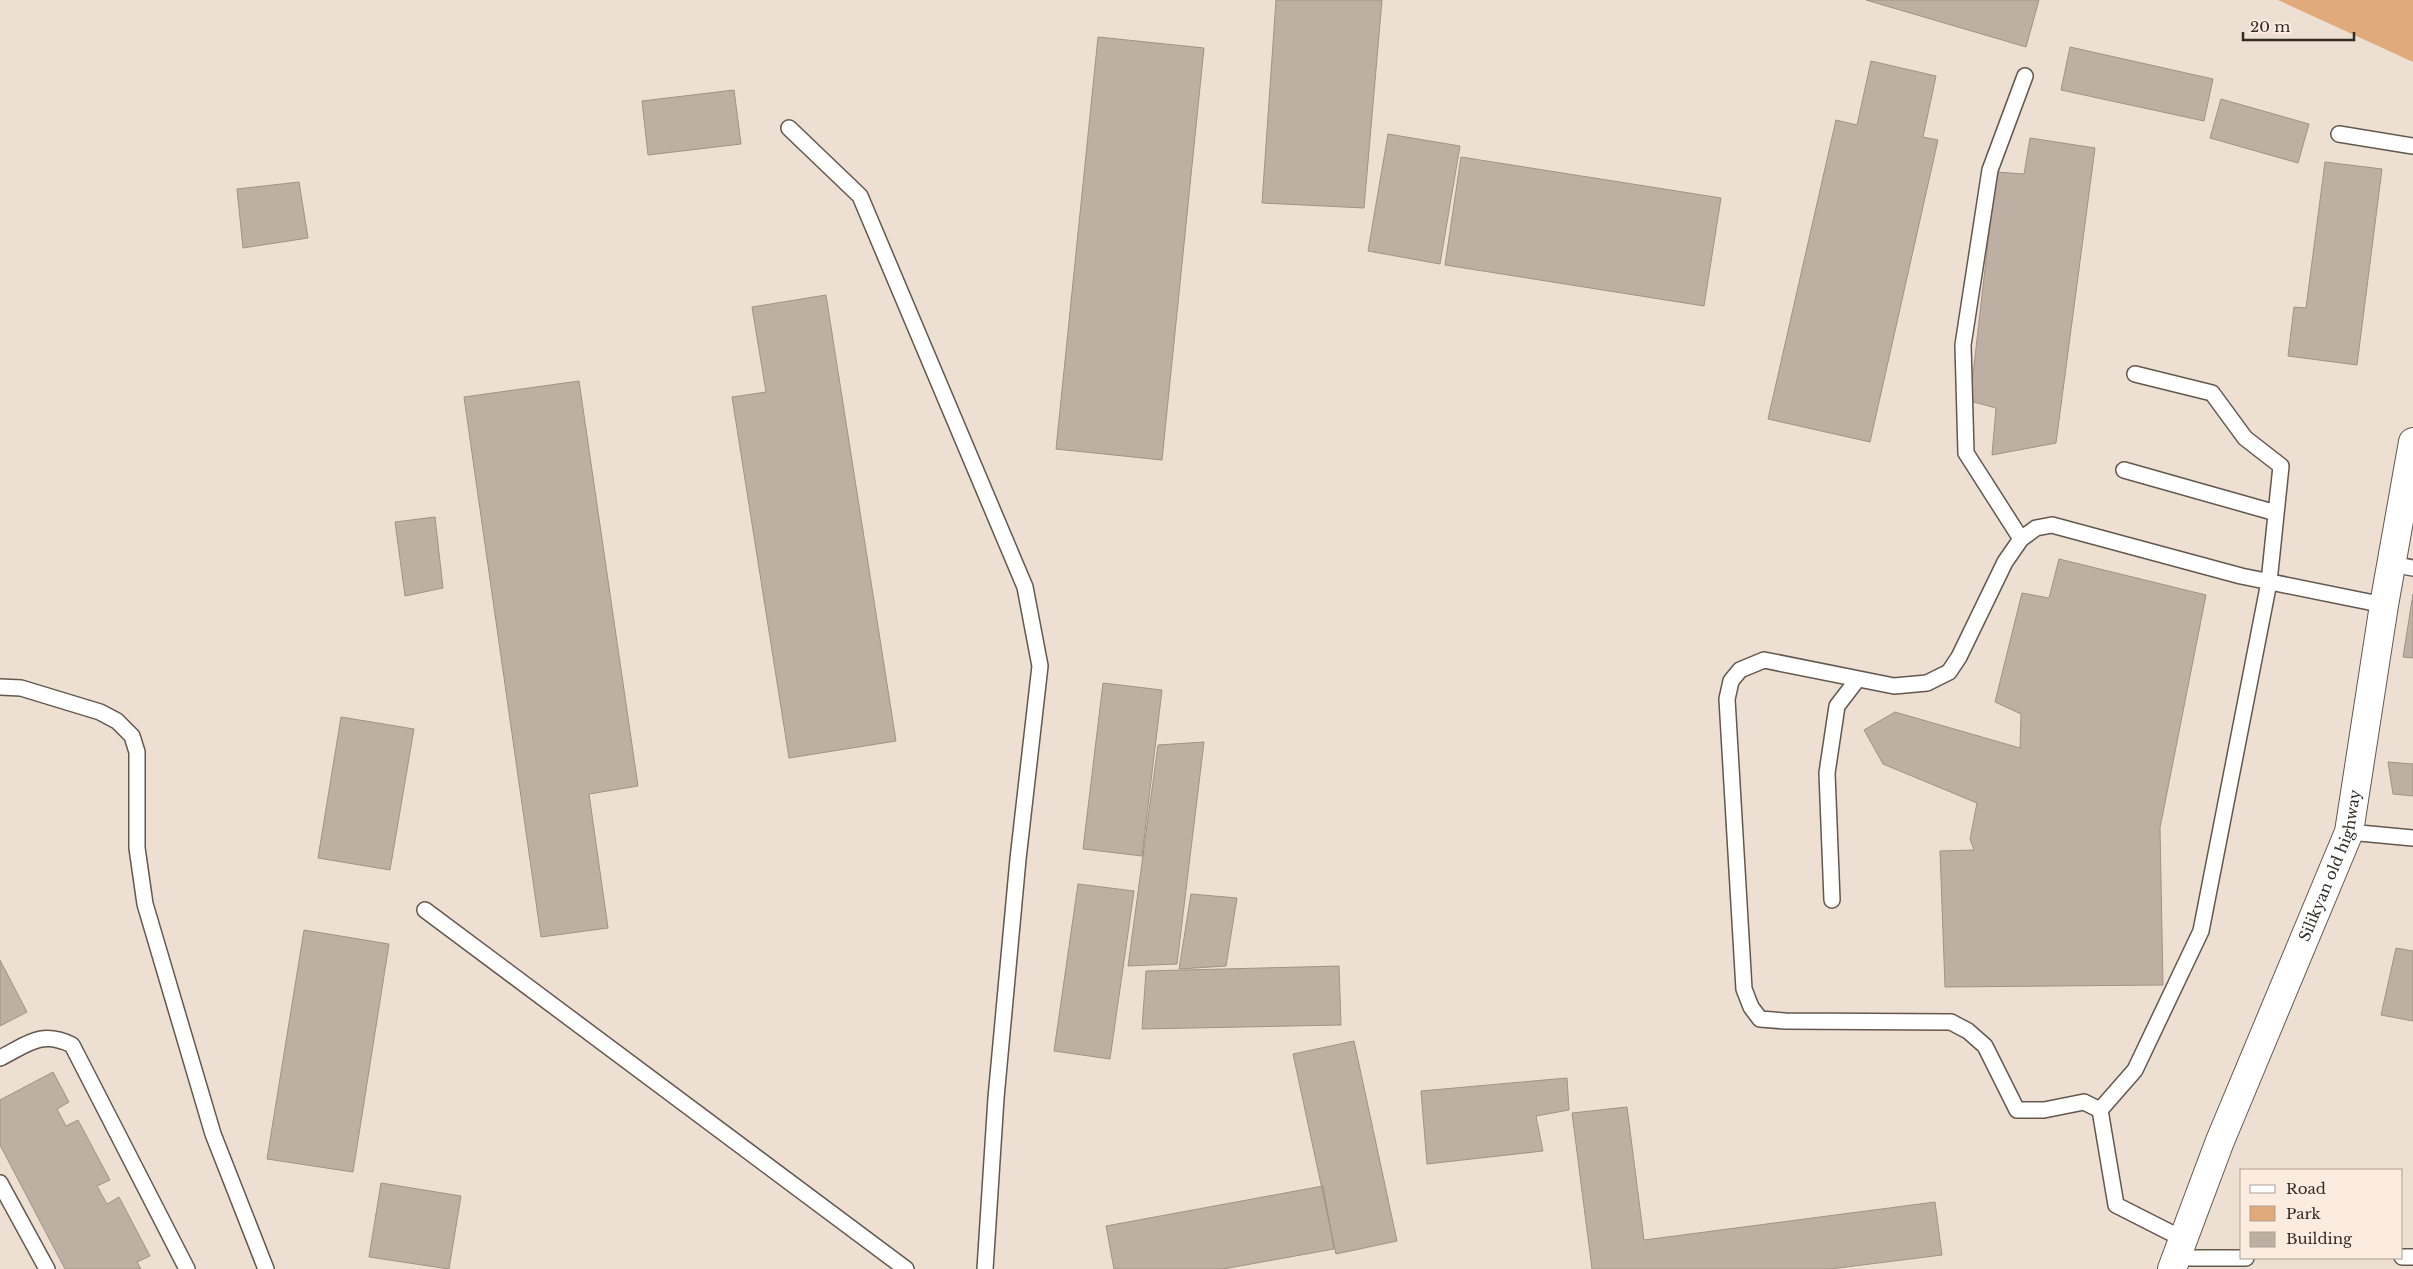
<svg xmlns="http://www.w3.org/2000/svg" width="2413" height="1269" viewBox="0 0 2413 1269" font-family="'Libre Baskerville',serif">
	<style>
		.green { fill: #e0aa7a }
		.building { fill: #beafa3; stroke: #a09286 }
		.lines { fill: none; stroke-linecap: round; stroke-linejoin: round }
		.service-casing { stroke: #64574c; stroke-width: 18 }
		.tertiary-casing { stroke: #64574c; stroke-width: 30 }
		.service { stroke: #fff; stroke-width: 15 }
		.tertiary { stroke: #fff; stroke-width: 28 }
		.labels { text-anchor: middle; stroke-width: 5; stroke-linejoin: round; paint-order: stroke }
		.street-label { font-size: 15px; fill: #322c27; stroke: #fcece0 }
	</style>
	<rect width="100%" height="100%" fill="#eedfd3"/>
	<path class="green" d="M2278 0H2413V62Z"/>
	<path class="building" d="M1276 0H1382L1364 208 1262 203Z
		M1866 0H2039L2026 47Z
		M1098 37 1204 48 1162 460 1056 449Z
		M2070 47 2213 79 2204 121 2061 90Z
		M1871 61 1936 76 1923 137 1938 140 1870 442 1768 419 1836 120 1857 125Z
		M734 90 741 144 648 155 642 101Z
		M2221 99 2309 124 2298 163 2210 138Z
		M1388 134 1460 146 1440 264 1368 251Z
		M2030 138 2095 148 2056 443 1992 455 1996 408 1970 401 1996 172 2024 174Z
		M1461 157 1721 198 1704 306 1445 265Z
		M2325 162 2382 169 2357 365 2288 356 2294 307 2306 308Z
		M299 182 308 238 243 248 237 189Z
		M826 295 896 741 789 758 732 397 766 392 752 307Z
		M579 381 638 786 589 794 608 928 541 937 464 397Z
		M435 517 443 588 405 596 395 522Z
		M2059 559 2206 595 2160 828 2163 985 1945 987 1940 851 1974 850 1970 839 1977 803 1883 764 1864 730 1895 712 2020 748 2021 714 1995 702 2022 593 2049 598Z
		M2413 594V658L2403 657Z
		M1103 683 1162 690 1142 856 1083 849Z
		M341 717 414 729 390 870 318 858Z
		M1204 742 1177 964 1128 966 1158 745Z
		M2388 762 2413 764V796L2393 794Z
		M1078 884 1134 891 1110 1059 1054 1051Z
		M1191 894 1237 898 1226 966 1179 969Z
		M304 930 389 944 353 1172 267 1159Z
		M2396 948 2413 951V1021L2381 1015Z
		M0 960 27 1012 0 1026Z
		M1339 966 1341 1025 1142 1029 1146 971Z
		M1354 1041 1397 1241 1336 1254 1293 1054Z
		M53 1072 69 1102 57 1109 66 1126 78 1120 110 1180 97 1186 107 1204 119 1197 150 1256 137 1262 141 1269H65L0 1145V1100Z
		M1567 1078 1569 1110 1536 1116 1543 1151 1427 1164 1421 1091Z
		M1627 1107 1644 1240 1935 1202 1942 1255 1830 1269H1592L1572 1113Z
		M381 1183 461 1196 449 1269 369 1257Z
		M1323 1186 1334 1249 1223 1269H1114L1106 1226Z"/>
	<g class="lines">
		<g class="service-casing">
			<path id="service" d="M789 128 860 196 1025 587 1040 666 1018 859 996 1098 985 1269
				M2339 134 2413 146
				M2124 470 2276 513
				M2021 539 1966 453 1963 345 1990 170 2025 76
				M2391 564 2413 568
				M0 687 21 688 100 712 117 721 132 736 137 752V848L145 904 213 1134 266 1269
				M2349 832 2413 838
				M1832 900 1827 773 1837 706 1857 680
				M425 910 906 1269
				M0 1058C28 1044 41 1030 72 1045L187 1269
				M2100 1110 2135 1070 2201 931 2269 582 2281 466 2245 438 2212 393 2135 374
				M0 1183 47 1269
				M2183 1239 2116 1205 2100 1110 2084 1102 2044 1110H2017L1985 1046 1968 1031 1951 1022 1785 1021 1760 1019 1751 1007 1744 989 1727 699 1731 681 1740 670 1764 660 1894 686 1927 683 1949 672 1959 657 2005 562 2021 539 2036 528 2052 525 2241 576 2384 605
				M2402 1257H2413
				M2176 1258H2246"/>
		</g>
		<g class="tertiary-casing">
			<g id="tertiary">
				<path id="s1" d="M2172 1269 2220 1141 2349 832 2384 605 2413 442"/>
			</g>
		</g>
		<use href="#service" class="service"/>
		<use href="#tertiary" class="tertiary"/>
	</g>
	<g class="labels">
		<g class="street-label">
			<text dy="5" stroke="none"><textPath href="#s1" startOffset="434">Silikyan old highway</textPath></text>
		</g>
	</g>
	<rect x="2240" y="1169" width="162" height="90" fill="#fcece0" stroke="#ab9f96"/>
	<rect x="2250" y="1185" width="25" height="8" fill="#ffffff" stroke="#ab9f96"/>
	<text x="2286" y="1194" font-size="15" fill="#322c27">Road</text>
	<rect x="2250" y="1206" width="25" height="15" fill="#e0aa7a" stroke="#ab9f96"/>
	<text x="2286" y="1219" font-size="15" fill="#322c27">Park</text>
	<rect x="2250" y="1232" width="25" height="15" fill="#beafa3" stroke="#ab9f96"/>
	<text x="2286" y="1244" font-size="15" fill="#322c27">Building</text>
	<path d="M2243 32v8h111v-8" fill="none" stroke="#322c27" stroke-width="2.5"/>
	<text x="2250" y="32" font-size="15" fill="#322c27" stroke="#fcece0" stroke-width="4" paint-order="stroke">20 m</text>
</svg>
